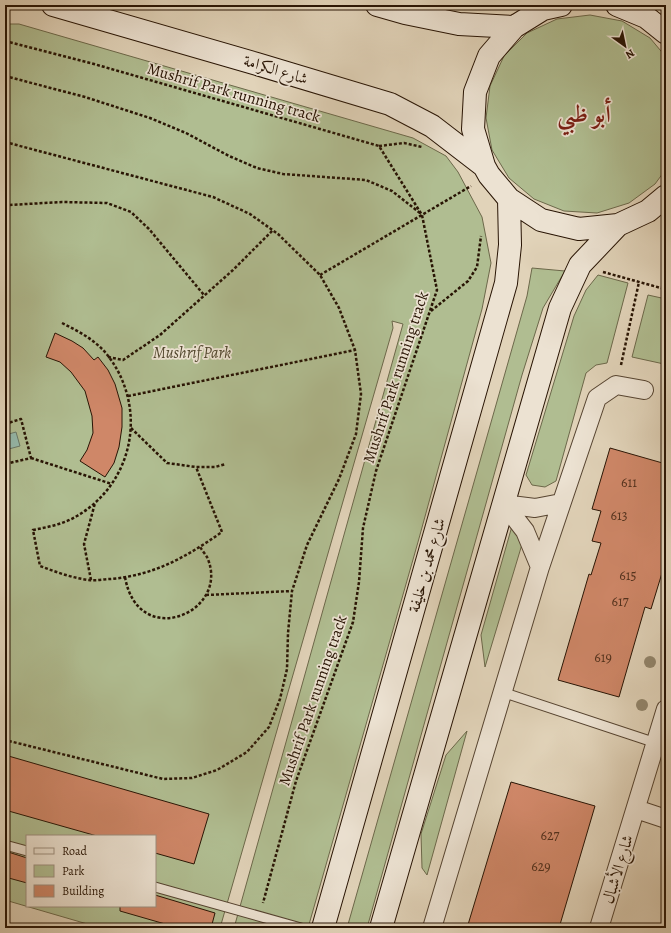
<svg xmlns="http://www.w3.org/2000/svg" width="671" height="933" viewBox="0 0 671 933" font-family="Alegreya,Amiri,serif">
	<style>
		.green { fill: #b0bd91; stroke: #6c684a; fill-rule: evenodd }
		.water { fill: #95b9ab; stroke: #697768 }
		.building { fill: #cf8768; stroke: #281404 }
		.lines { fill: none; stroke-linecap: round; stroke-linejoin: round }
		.service-casing { stroke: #564431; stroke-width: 11 }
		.minor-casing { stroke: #564431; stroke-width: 20 }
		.secondary-casing { stroke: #281404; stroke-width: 24 }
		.path { stroke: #281404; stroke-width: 2.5; stroke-dasharray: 3 2; stroke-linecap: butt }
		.service { stroke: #ece2d2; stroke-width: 9 }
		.minor { stroke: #ece2d2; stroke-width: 18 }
		.secondary { stroke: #ece2d2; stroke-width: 22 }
		.tree { fill: #92866d }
		.labels { text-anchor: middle; stroke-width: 3.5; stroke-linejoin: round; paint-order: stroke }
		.number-label { font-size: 14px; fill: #52311d }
		.street-label { font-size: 16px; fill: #281404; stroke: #ece2d2 }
		.park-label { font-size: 16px; font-style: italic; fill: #51472e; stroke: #ece2d2 }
		.town-label { font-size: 24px; font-weight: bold; fill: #7a1f14; stroke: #ece2d2 }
	</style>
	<rect width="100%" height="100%" fill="#e1d3b9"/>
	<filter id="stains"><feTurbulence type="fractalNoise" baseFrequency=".005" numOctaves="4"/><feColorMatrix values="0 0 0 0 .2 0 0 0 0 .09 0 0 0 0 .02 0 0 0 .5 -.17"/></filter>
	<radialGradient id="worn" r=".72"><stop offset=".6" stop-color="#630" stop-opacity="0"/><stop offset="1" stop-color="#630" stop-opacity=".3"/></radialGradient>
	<path class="green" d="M590 15 622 21 650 38 666 57V169L655 184 629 203 597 213 564 211 534 199 509 178 492 150 486 118 490 86 504 56 527 33 557 19Z
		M5 24H19L413 138 446 156 458 172 482 217 491 263 482 309 418 542 308 928H234L403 324 392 321 393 328 220 928H101L5 900ZM27 836H155V906H27Z
		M532 268 565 271 543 308 522 375 367 928H347L527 296Z
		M598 275 628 283 607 363 596 365 586 373 556 481 545 487 532 485 526 475 574 316 586 290Z
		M648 295 666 299V356L664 364 632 357Z
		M512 526 523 541 485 667 481 635Z
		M467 731 427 875 422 868 421 834 446 755Z"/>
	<path class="water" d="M16 432 20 446 5 450V435Z"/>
	<path class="building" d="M55 333 72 341 83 348 94 360 98 357 108 370 115 384 122 408V427L119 447 114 463 105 477 80 461 87 450 93 433 92 416 85 391 71 372 60 362 46 357Z
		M610 448 666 464V560L651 609 645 607 619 697 558 680 589 574 591 575 601 543 592 541 601 511 592 509Z
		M5 755 209 814 194 864 155 853V836H97L5 810Z
		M511 782 595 806 559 928H467Z
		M5 851 27 858V883L5 877Z
		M155 895 215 913 211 928H179L120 911V906H155Z"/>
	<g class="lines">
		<g class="service-casing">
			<path id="service" d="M502 692 656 743
				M5 845 27 851
				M155 887 301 928"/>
		</g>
		<g class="minor-casing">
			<path id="minor" d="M504 504 525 531 540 567
				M504 504 535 508 561 503
				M636 809 666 819
				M432 928 540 567 597 398 616 385 644 390
				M599 928 666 709"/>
		</g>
		<g class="secondary-casing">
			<path id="secondary" d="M53 5 257 64 390 104 432 126 484 166
				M377 5 405 13 459 24 514 27
				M561 5 543 9 514 27 489 56 475 92 473 129 484 166 489 175 509 199 541 220 579 229 618 225 648 211 666 196
				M617 5 646 17 666 33
				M323 928 506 283 510 245 509 199
				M381 928 560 308 580 265 618 225"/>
		</g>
		<path class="path" d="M5 41 94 64 379 146 422 215 437 290 376 471 363 528 359 582 353 622 296 781 263 903
			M5 76 85 97 150 118 186 133 229 156 257 168 283 174 366 180 392 191 420 213
			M5 142 213 197 250 214 278 234 320 275 339 308 355 350 361 394 356 434 339 479 307 545 292 591 288 633 287 669 280 699 269 727 247 752 217 770 192 778 163 779 5 740
			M379 146 404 143 422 147
			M5 207 9 205 62 202 107 203 131 212 149 229 204 295
			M603 272 661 288 666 287
			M320 275 471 186
			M431 311 468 281 477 267 481 236
			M62 323C80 332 97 341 109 357 148 410 133 483 77 516 64 524 48 527 33 530L40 566C56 572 72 578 89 580 96 581 104 579 111 579 155 575 186 557 222 532L196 467
			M108 357 123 360 160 335 233 270 273 230
			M621 365 639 282
			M128 396 355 350
			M5 424 21 419 31 458 5 464
			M131 428 167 463 196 467H215L226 464
			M31 458 112 484
			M125 577C138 652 232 612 207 557 205 554 202 550 200 547
			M91 580 84 544 95 503
			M206 595 292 591"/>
		<use href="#service" class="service"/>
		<use href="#minor" class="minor"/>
		<use href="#secondary" class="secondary"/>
	</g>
	<g class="tree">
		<circle cx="650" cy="662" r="6"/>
		<circle cx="642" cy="705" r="6"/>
	</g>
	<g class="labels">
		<g class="number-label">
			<text x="629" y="487">611</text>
			<text x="619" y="520">613</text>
			<text x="628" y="580">615</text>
			<text x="620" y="606">617</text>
			<text x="603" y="662">619</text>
			<text x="550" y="840">627</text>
			<text x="541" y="871">629</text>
		</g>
		<g class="street-label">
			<text transform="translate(276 69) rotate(17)" y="6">شارع الكرامة</text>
			<text transform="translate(234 92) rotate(16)" y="6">Mushrif Park running track</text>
			<text transform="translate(395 377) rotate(-72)" y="6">Mushrif Park running track</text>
			<text transform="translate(426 565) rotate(-74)" y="6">شارع محمد بن خليفة</text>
			<text transform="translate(312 700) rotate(-71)" y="6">Mushrif Park running track</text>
			<text transform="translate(617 869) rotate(-73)" y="6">شارع الأشبال</text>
		</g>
		<g class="park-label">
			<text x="192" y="358">Mushrif Park</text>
		</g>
		<g class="town-label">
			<text x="584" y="122">أبو ظبي</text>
		</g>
	</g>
	<rect width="671" height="933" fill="none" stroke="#e1d3b9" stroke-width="20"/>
	<rect x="6" y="6" width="659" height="921" fill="none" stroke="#281404" stroke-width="2"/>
	<rect x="10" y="10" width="651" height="913" fill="none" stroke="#281404"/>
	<rect x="26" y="835" width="130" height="72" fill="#ece2d2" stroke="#9e9080"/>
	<rect x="34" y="848" width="20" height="6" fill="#ece2d2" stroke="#9e9080"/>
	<text x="62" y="855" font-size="12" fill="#281404">Road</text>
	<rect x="34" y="865" width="20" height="12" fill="#b0bd91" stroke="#9e9080"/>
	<text x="62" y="875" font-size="12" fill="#281404">Park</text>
	<rect x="34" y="885" width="20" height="12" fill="#cf8768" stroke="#9e9080"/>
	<text x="62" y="895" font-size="12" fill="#281404">Building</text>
	<g transform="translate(625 46) rotate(147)" stroke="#ece2d2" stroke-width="3" paint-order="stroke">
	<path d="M0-3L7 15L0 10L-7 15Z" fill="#281404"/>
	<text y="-6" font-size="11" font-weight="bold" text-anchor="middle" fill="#281404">N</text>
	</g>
	<rect width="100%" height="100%" filter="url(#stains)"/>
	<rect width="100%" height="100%" fill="url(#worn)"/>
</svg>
